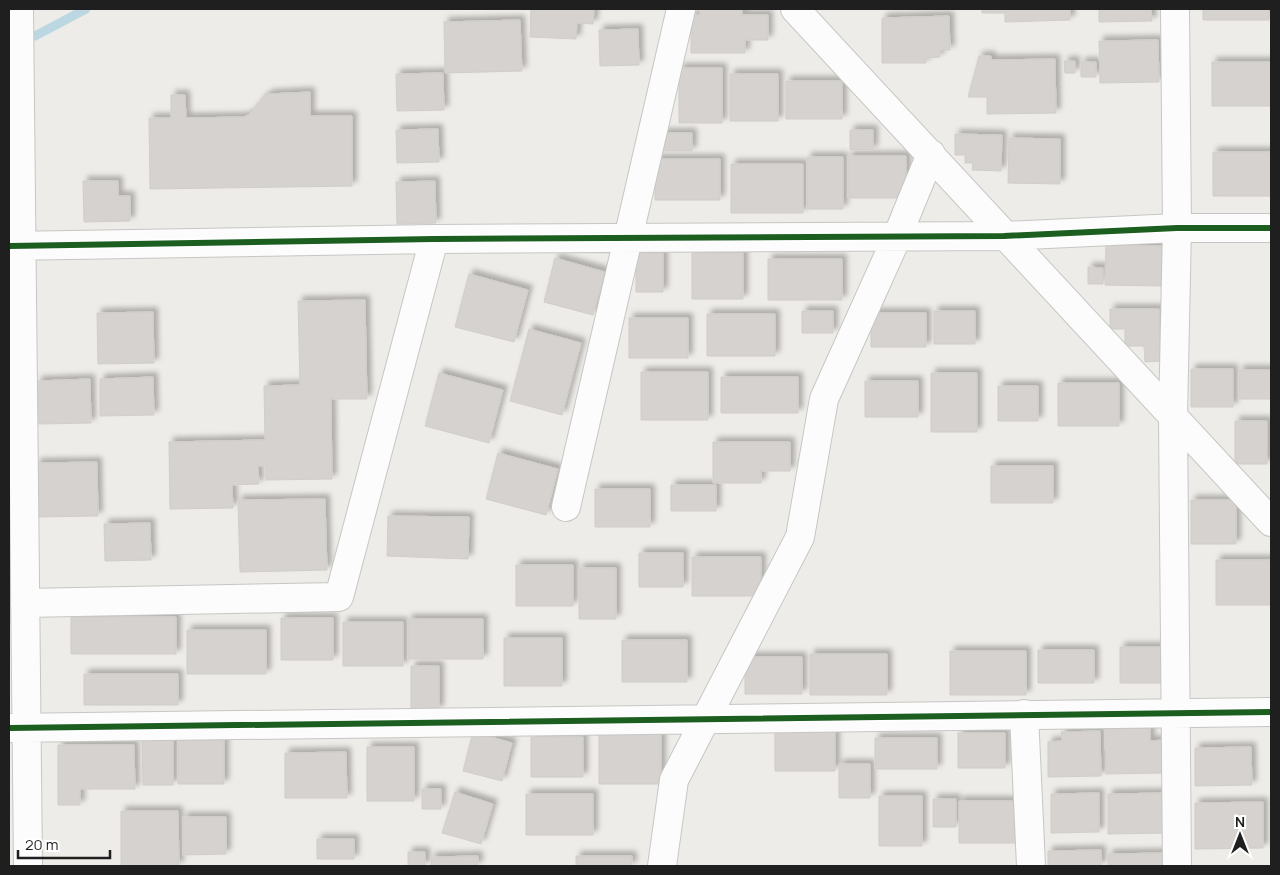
<svg xmlns="http://www.w3.org/2000/svg" width="1280" height="875" viewBox="0 0 1280 875" font-family="Manrope,sans-serif">
	<style>
		.lines { fill: none; stroke-linecap: round; stroke-linejoin: round }
		.stream { stroke: #bbd8e2; stroke-width: 9 }
		.building { fill: #d5d2cf; stroke: #d1cec9; filter: url(#shadow) }
		.minor-casing { stroke: #c6c6c4; stroke-width: 30 }
		.minor { stroke: #fcfcfc; stroke-width: 28 }
		.cycleway-casing { stroke: #fff; stroke-width: 9 }
		.cycleway { stroke: #1b5e20; stroke-width: 6 }
	</style>
	<defs>
		<filter id="shadow"><feDropShadow dx="4.5" dy="-4.5" stdDeviation="2.5" flood-color="#0004"/></filter>
	</defs>
	<rect width="100%" height="100%" fill="#eeece8"/>
	<g class="lines">
		<path class="stream" d="M35 36 86 9"/>
	</g>
	<path class="building" d="M531 9H594L593 24 577 23 576 39 530 37Z
		M700 9H742V15H768V40H745V53H691V15H700Z
		M982 9H1070V20L1005 22V13H982Z
		M1099 9H1151L1152 21 1099 22Z
		M1203 9H1269V20H1203Z
		M949 16 950 50H940V57L926 58V63H882V18Z
		M520 20 522 71 445 73 444 22Z
		M638 29 639 65 600 66 599 30Z
		M1158 40 1159 82 1100 83 1099 41Z
		M979 56H991V60L1055 59 1056 113 987 114V97H968Z
		M1064 61H1075V73H1065Z
		M1081 62H1096V77H1081Z
		M1212 62H1271V106H1212Z
		M679 68H722V123H679Z
		M443 73 444 110 397 111 396 74Z
		M730 74H778V121H730Z
		M786 81H842V119H786Z
		M310 92V116H352V186L150 189 149 118H171V95H185L186 118 244 117 250 114 263 98 269 94Z
		M438 129 439 162 397 163 396 130Z
		M850 130H873V150H850Z
		M662 133H692V151H662Z
		M955 134 1002 135 1001 171 972 170 973 163H965V155H955Z
		M1009 138 1060 139V184L1008 183Z
		M1213 152H1271V196H1213Z
		M848 156H906V198H848Z
		M807 157H843V209H807Z
		M655 159H720V200H655Z
		M731 164H803V213H731Z
		M83 181H118V196H130V221L84 222Z
		M435 181 436 223 397 224 396 182Z
		M1106 245 1162 246 1161 286 1105 285Z
		M636 253H663V292H636Z
		M692 253H743V299H692Z
		M555 258 605 272 593 315 544 302Z
		M768 259H842V300H768Z
		M1088 267 1103 268V284H1088Z
		M469 274 528 290 514 342 455 327Z
		M365 300 367 399H331L332 479 266 480V466H258L259 484 232 485 233 508 170 509 169 442 265 440 264 386 300 385 298 301Z
		M1110 309H1159L1160 361 1145 362 1144 346H1125V329H1110Z
		M802 311H833V333H802Z
		M934 311H975V344H934Z
		M153 312 154 363 98 364 97 313Z
		M871 313H926V347H871Z
		M707 314H775V356H707Z
		M629 318H688V358H629Z
		M529 329 581 343 562 415 510 401Z
		M1191 369H1233V407H1191Z
		M1239 370H1271V399H1239Z
		M641 372H708V420H641Z
		M439 373 503 390 489 443 425 426Z
		M931 373H977V432H931Z
		M153 377 154 415 100 416V379Z
		M721 377H798V413H721Z
		M90 379 91 423 39 424 37 381Z
		M865 381H918V417H865Z
		M1058 383H1119V426H1058Z
		M998 386H1038V421H998Z
		M1235 421H1267V464H1235Z
		M713 442H790V471H761V483H713Z
		M498 453 558 469 546 515 486 499Z
		M97 462 98 516 37 517 36 463Z
		M991 466H1053V503H991Z
		M671 485H716V511H671Z
		M595 489H650V527H595Z
		M325 499 327 570 240 572 238 500Z
		M1191 500H1236V544H1191Z
		M388 516 469 517 468 559 387 556Z
		M150 523 151 560 105 561 104 524Z
		M639 553H683V587H639Z
		M692 557H761V596H692Z
		M1216 560H1271V605H1216Z
		M516 565H573V606H516Z
		M579 568H616V619H579Z
		M9 584H14L15 622H9Z
		M71 617H176V654H71Z
		M281 618H333V660H281Z
		M408 619H483V659H408Z
		M343 622H403V666H343Z
		M187 630H266V674H187Z
		M504 638H562V686H504Z
		M622 640H687V682H622Z
		M1120 647H1165V683H1120Z
		M1038 650H1094V683H1038Z
		M950 651H1026V695H950Z
		M810 654H887V695H810Z
		M745 657H802V694H745Z
		M411 666H439V710H411Z
		M84 674H178V705H84Z
		M1150 727V741L1164 740V773L1106 774 1105 728Z
		M775 729H835V771H775Z
		M1100 731 1101 776 1048 777V742L1062 741 1061 732Z
		M473 732 512 743 502 781 463 771Z
		M661 732V784H599V733Z
		M958 733H1005V768H958Z
		M531 737H583V777H531Z
		M875 738H937V769H875Z
		M142 740H173V785H143Z
		M178 740H224V784H178Z
		M58 745H134L135 789H80V805H58Z
		M367 747H414V801H367Z
		M1251 747 1252 785 1195 786V748Z
		M346 752 347 798H285V753Z
		M839 764H870V798H839Z
		M422 789H441V809H422Z
		M455 792 493 804 481 844 442 833Z
		M1099 793V832L1051 833V794Z
		M1166 793V833L1108 834V794Z
		M526 794H593V835H526Z
		M879 796H922V846H879Z
		M933 799H956V827H933Z
		M959 801H1019V843H959Z
		M1263 802V848L1195 849V803Z
		M121 811H178L179 866H121Z
		M183 817H226V854L183 855Z
		M317 839H354V859H317Z
		M1101 850V866H1048V851Z
		M408 852H425V866H408Z
		M1165 853V866H1108V854Z
		M478 856V866H431V857Z
		M576 856H632V866H576Z"/>
	<g class="lines">
		<g class="minor-casing">
			<path id="minor" d="M19 9 28 866
				M795 9 1271 522
				M1175 9 1177 228 1173 417 1177 866
				M9 246 434 239 1004 236 1177 228H1271
				M566 507 681 9
				M25 603 339 597 434 239
				M1024 714 1031 866
				M9 728 1271 712
				M662 866 674 780 800 537 824 399 897 237 931 154"/>
		</g>
		<use href="#minor" class="minor"/>
		<g class="cycleway-casing">
			<path id="cycleway" d="M9 246 434 239 1004 236 1177 228H1271
				M9 728 1271 712"/>
		</g>
		<use href="#cycleway" class="cycleway"/>
	</g>
	<rect width="1280" height="875" fill="none" stroke="#1f1f1f" stroke-width="20"/>
	<g transform="translate(1240 835)" stroke="#ffffff" stroke-width="4" paint-order="stroke">
	<path d="M0-4L9 19L0 12L-9 19Z" fill="#1f1f1f"/>
	<text y="-8" font-size="14" font-weight="bold" text-anchor="middle" fill="#1f1f1f">N</text>
	</g>
	<path d="M18 850v8h92v-8" fill="none" stroke="#1f1f1f" stroke-width="2.5"/>
	<text x="25" y="850" font-size="15" fill="#1f1f1f" stroke="#ffffff" stroke-width="4" paint-order="stroke">20 m</text>
</svg>
